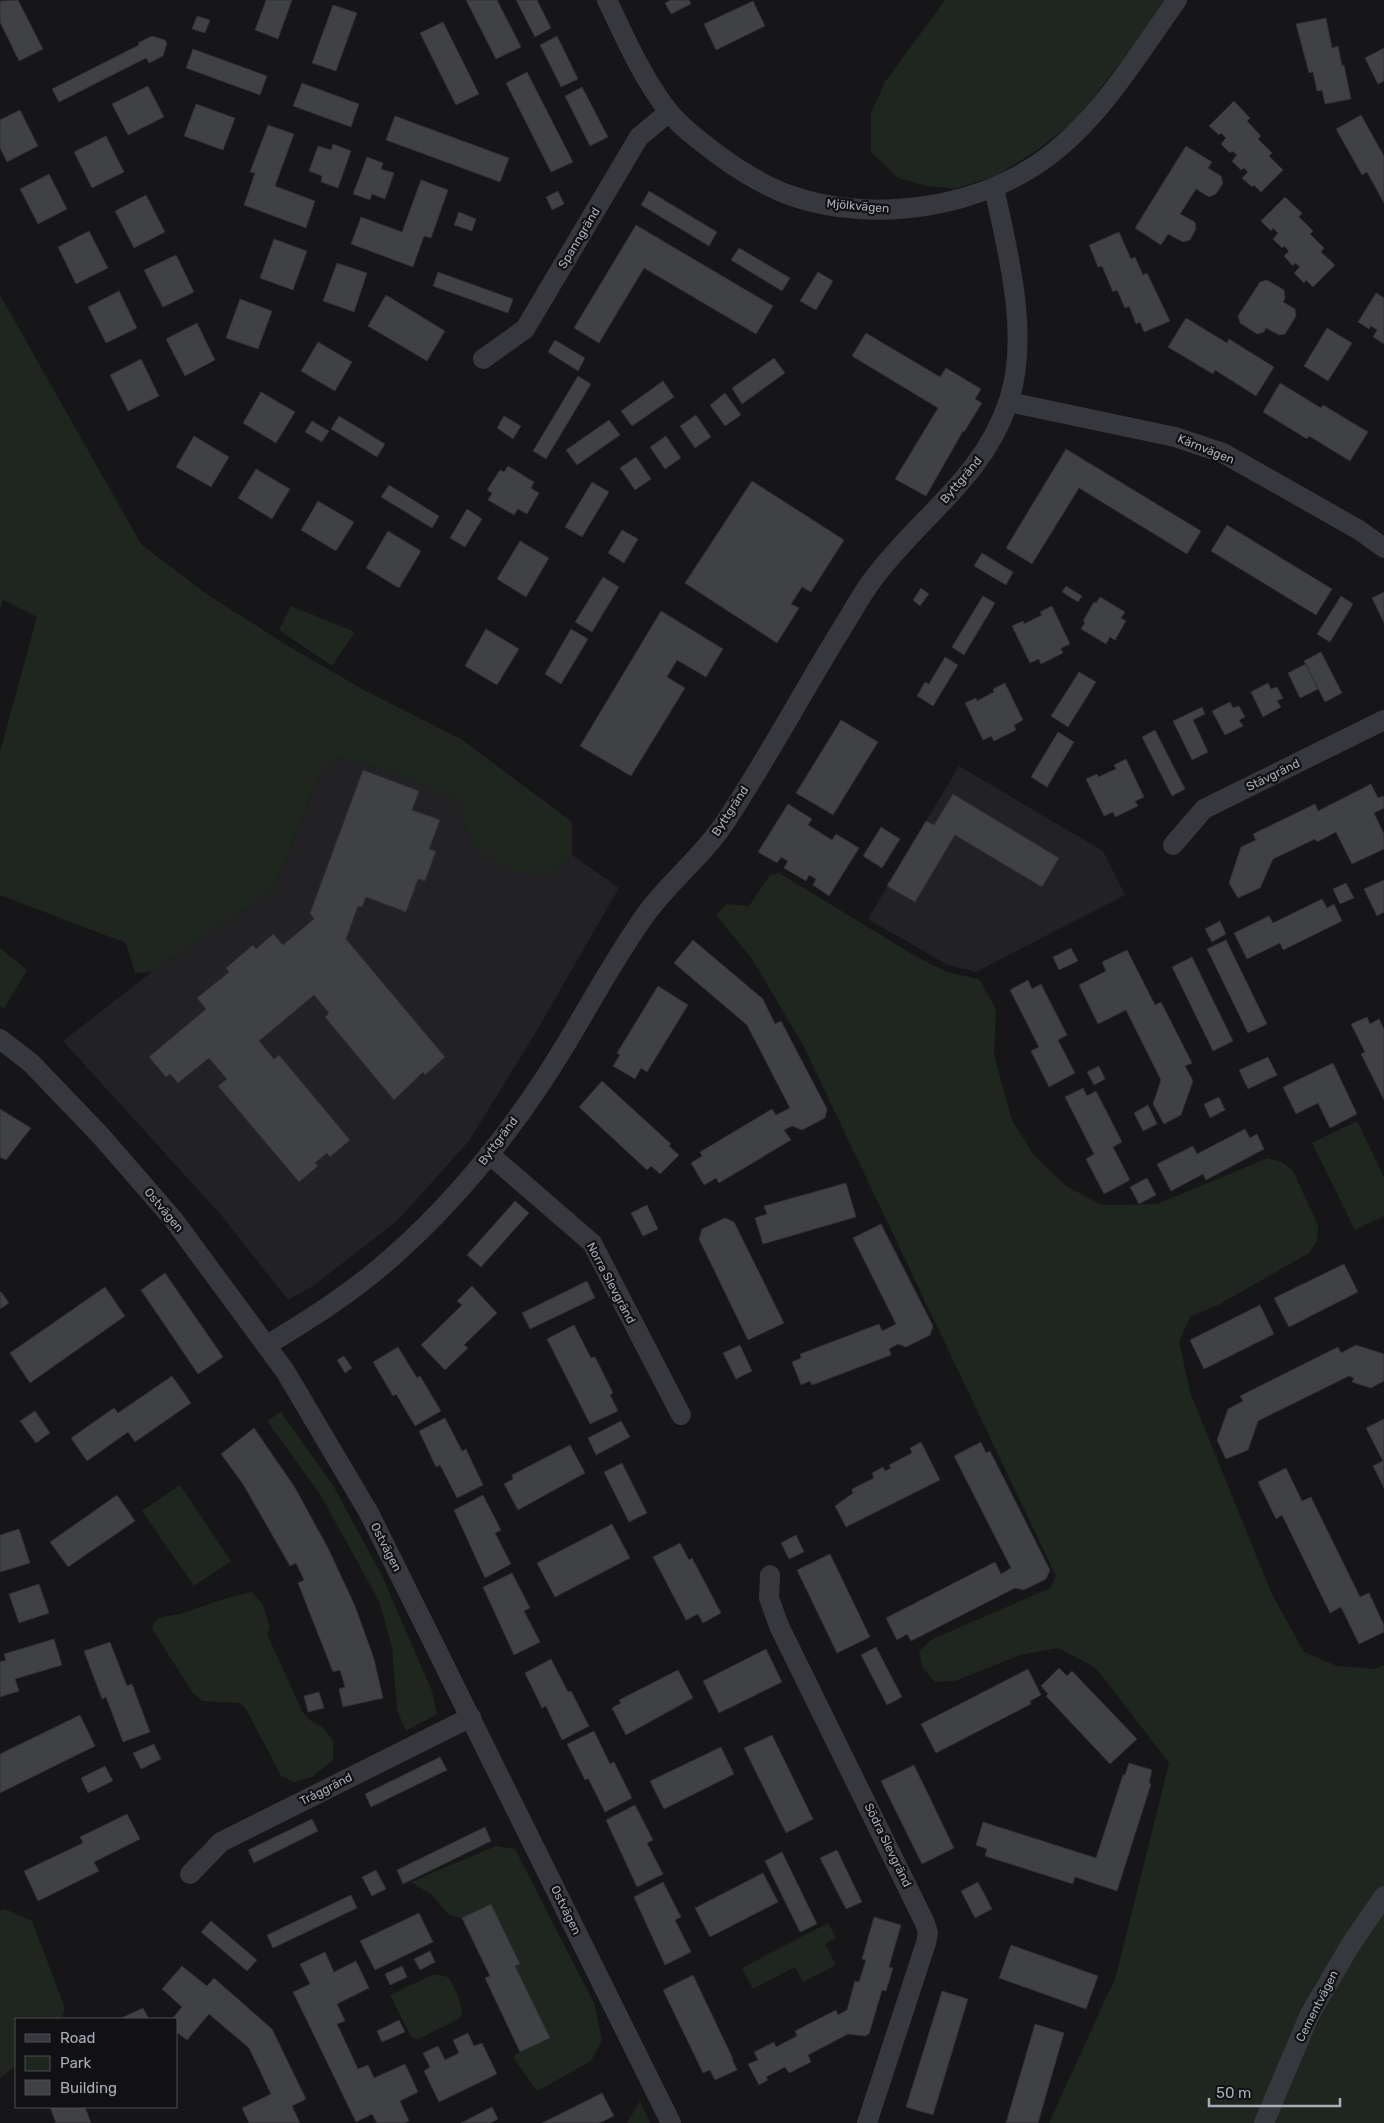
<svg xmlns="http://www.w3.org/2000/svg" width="1384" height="2123" viewBox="0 0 1384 2123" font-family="Rubik,sans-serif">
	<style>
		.built { fill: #222225 }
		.green { fill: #1e261f }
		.building { fill: #404145; stroke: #303034 }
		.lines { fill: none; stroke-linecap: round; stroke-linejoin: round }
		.minor { stroke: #37383d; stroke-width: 20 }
		.labels { text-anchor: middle; stroke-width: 4.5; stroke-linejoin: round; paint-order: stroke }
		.street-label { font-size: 12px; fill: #a8adb8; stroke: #111113 }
	</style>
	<rect width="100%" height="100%" fill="#161618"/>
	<path class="built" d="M340 758 382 769 460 800 466 830 550 876 572 855 619 888 536 1032 469 1141 397 1221 313 1286 288 1300 221 1215 63 1041 153 971 273 891 320 773Z
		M959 766 1103 851 1125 895 976 972 948 965 868 919Z"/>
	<path class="green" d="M945 0H1169L1076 120 1036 151 996 176 955 189 927 186 898 178 871 152V113L885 82Z
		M0 295 141 544 205 593 285 644 364 690 461 739 572 822V855L550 876 515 871 479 851 466 830 459 800 382 769 340 758 320 773 273 891 153 971 135 973 126 943 0 895V752L37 617 3 600 0 610Z
		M291 606 355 632 332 666 279 630Z
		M779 873 917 957 949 973 979 979 996 1009 994 1055 1012 1120 1034 1155 1066 1186 1102 1205 1157 1204 1268 1158 1282 1162 1293 1171 1318 1225 1317 1241 1309 1253 1218 1305 1191 1316 1179 1341 1190 1392 1271 1592 1304 1652 1337 1666 1375 1669 1384 1665V2123H1049L1116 1976 1169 1763 1096 1668 1058 1648 1020 1655 955 1681 935 1682 923 1668 919 1651 933 1639 1050 1588 1056 1576 803 1045 752 959 716 915 727 904 749 906 770 875Z
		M0 948 27 970 4 1009 0 1006Z
		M1357 1121 1384 1177V1216L1355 1230 1312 1143Z
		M281 1412 334 1487 382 1576 432 1691 437 1714 406 1731 397 1710 392 1647 379 1601 320 1494 267 1421Z
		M180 1485 231 1561 194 1586 142 1511Z
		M252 1592 263 1605 270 1627 267 1634 302 1711 312 1722 323 1727 333 1741V1760L312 1777 294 1782 281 1776 246 1709 240 1703 202 1701 193 1693 152 1629 154 1622C163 1615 173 1616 183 1613 206 1606 228 1596 252 1592Z
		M496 1846 515 1849 594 2003 602 2040 591 2061 537 2091 513 2057 520 2052 515 1966 520 1964 462 1918 449 1915 432 1895 411 1882Z
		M5 1909 32 1921 65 2008 62 2019H16V2066L0 2078V1911Z
		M828 1923 836 1938 825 1944 836 1965 803 1982 795 1967 753 1989 742 1968Z
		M434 1974 448 1977C456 1990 461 2000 462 2015L457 2020 418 2039 411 2037 390 1995Z
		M640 2101 650 2123H627Z"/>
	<path class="building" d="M18 0 43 49 19 61 0 22V1Z
		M266 0H292L278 39 255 30Z
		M466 0H497L521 47 496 59Z
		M516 0H537L551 28 535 37Z
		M671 0H689L691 4 671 14 665 3Z
		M753 1 765 26 716 50 704 24Z
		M333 5 357 13 336 71 312 63Z
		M197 16 210 20 205 33 192 29Z
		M1326 18 1332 48 1338 46 1342 66 1344 65 1351 99 1325 104 1322 90 1317 91 1313 72 1309 73 1296 24Z
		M443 22 479 94 456 105 420 33Z
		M152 36 165 40 167 43 163 56 149 63 146 58 59 102 52 89 139 45 138 43Z
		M557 36 578 79 561 87 540 45Z
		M1384 48V81L1378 84 1365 58Z
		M193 49 267 76 260 95 186 68Z
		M527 72 573 162 551 172 506 83Z
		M302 83 359 104 351 127 293 106Z
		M148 86 164 117 128 135 112 104Z
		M582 87 608 137 590 146 565 96Z
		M1234 101 1250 118 1247 121 1261 136 1258 139 1272 153 1269 156 1283 170 1261 192 1254 185 1252 187 1242 178 1248 172 1244 168 1241 170 1232 161 1237 155 1232 151 1230 153 1221 144 1226 138 1221 133 1219 135 1209 126Z
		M196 104 235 118 223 150 184 136Z
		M20 110 38 146 7 162 0 148V120Z
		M1361 115 1384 156V203L1367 172 1362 175 1336 129Z
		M395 116 509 158 500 182 386 140Z
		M268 125 294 134 275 186 315 201 306 228 244 205 255 173 250 172Z
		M106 136 124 172 92 188 74 152Z
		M333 144 351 151 338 188 321 182 322 176 309 171 318 146 331 150Z
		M1186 146 1212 162 1208 168 1221 176 1223 183 1216 194 1209 197 1196 189 1180 214 1195 222 1196 229 1190 240 1183 242 1168 234 1161 245 1135 228Z
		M367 157 383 163 381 169 394 173 385 199 372 194 370 200 353 194Z
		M49 174 67 209 38 224 20 189Z
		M421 180 448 190 431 238 424 236 413 267 351 244 361 217 402 232Z
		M558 191 564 204 552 210 546 197Z
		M649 191 717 232 709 246 641 205Z
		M146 195 165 232 134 248 115 211Z
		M1285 197 1302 213 1299 217 1313 231 1310 234 1324 248 1321 252 1335 265 1313 287 1306 280 1304 283 1294 273 1300 267 1295 263 1293 266 1284 256 1289 251 1284 246 1282 248 1273 239 1278 233 1273 228 1271 231 1261 221Z
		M459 212 476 219 472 231 454 225Z
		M636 225 773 306 756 334 644 268 599 343 574 328Z
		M89 231 108 268 76 284 58 247Z
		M1119 232 1131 259 1135 257 1143 275 1147 273 1170 321 1144 332 1140 322 1136 324 1129 306 1125 308 1117 290 1113 292 1102 266 1098 267 1089 245Z
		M274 239 307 251 293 290 260 278Z
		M739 248 790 278 782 291 731 260Z
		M176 255 194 292 163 307 144 270Z
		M337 263 367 273 354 312 323 301Z
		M438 272 513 299 508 313 433 286Z
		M818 272 833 281 816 310 800 301Z
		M1267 280 1284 290 1285 298 1283 302 1295 309 1296 316 1285 334 1279 335 1266 328 1264 332 1257 334 1240 323 1238 316 1260 282Z
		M119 291 137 328 106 343 88 307Z
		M1376 293 1384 298V344L1373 337 1377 330 1371 326 1369 329 1358 322Z
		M386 295 445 331 427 361 368 326Z
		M240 299 272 311 258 349 226 338Z
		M1186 318 1227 343 1229 339 1274 367 1256 396 1215 370 1213 374 1168 347Z
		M197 323 215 360 185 376 166 339Z
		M1327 328 1352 343 1328 381 1304 366Z
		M866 333 940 377 946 368 981 389 975 399 982 403 964 432 963 431 926 496 895 479 938 408 852 356Z
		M555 340 585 358 578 371 548 352Z
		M318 342 352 362 335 391 301 371Z
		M774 358 785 373 742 404 732 388Z
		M141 359 159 396 128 411 110 375Z
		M578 376 591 384 546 459 533 451Z
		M663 381 674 397 632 426 621 411Z
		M1280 383 1321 408 1323 405 1368 432 1350 461 1309 436 1307 439 1263 412Z
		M261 392 295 412 276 443 243 423Z
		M725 393 741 415 725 426 710 405Z
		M696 415 711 437 695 448 680 426Z
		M339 416 385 444 377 457 331 429Z
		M504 416 521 426 513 439 497 428Z
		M609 420 620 435 577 465 566 450Z
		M312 421 329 431 322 442 305 432Z
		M194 436 229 457 211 487 176 467Z
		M666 436 681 458 665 469 650 447Z
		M1066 449 1201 531 1187 554 1079 488 1032 564 1006 548Z
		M636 457 651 479 635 490 620 468Z
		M508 466 534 482 531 488 539 493 527 514 518 509 514 515 488 500 492 493 487 490 500 470 504 472Z
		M256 469 290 489 272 519 238 498Z
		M752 481 844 540 811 592 802 587 791 604 799 608 777 643 685 583Z
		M592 482 609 492 582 537 565 527Z
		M389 485 439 516 432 528 381 497Z
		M318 501 354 522 336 551 301 530Z
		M467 509 482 519 465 547 450 538Z
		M1227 525 1332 589 1316 615 1211 551Z
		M622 530 638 539 624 563 608 553Z
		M388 531 421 551 399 588 366 568Z
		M520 541 549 558 526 597 497 579Z
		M982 553 1013 572 1006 585 974 566Z
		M603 577 619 587 592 632 575 622Z
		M1066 586 1082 596 1078 602 1062 592Z
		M921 588 929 594 920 606 913 600Z
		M1384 592V623L1372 598Z
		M983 596 995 603 964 655 952 647Z
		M1341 596 1353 604 1330 642 1317 634Z
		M1100 597 1125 612 1121 618 1126 621 1115 640 1110 637 1106 644 1081 629 1085 622 1083 621 1094 602 1096 603Z
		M1052 606 1070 644 1061 648 1063 653 1041 664 1039 659 1030 663 1012 626 1023 621 1024 624 1042 615 1040 612Z
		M661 611 723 649 706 677 677 660 667 677 685 688 631 776 580 746Z
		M486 629 519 649 497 685 465 666Z
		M571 629 588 639 561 684 545 674Z
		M1321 652 1342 693 1325 702 1304 661Z
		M945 657 958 665 933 706 917 696 925 682 929 684Z
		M1306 664 1318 689 1300 698 1288 673Z
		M1079 672 1096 682 1068 727 1051 716Z
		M1005 683 1023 720 1014 725 1016 730 994 741 991 736 983 740 965 703 976 698 977 701 994 692 993 689Z
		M1268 683 1271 689 1277 687 1283 698 1277 701 1281 707 1263 717 1251 692Z
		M1230 702 1233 708 1239 706 1245 717 1239 720 1243 726 1225 735 1212 711Z
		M1202 707 1205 714 1193 720 1208 752 1192 760 1173 721Z
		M841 720 878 742 833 815 796 793Z
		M1155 730 1185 789 1172 796 1142 737Z
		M1058 732 1074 742 1047 787 1031 777Z
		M1126 759 1144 797 1135 801 1138 806 1115 817 1113 812 1104 816 1086 779 1097 774 1098 777 1116 769 1114 765Z
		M363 770 419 791 412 810 440 820 429 849 436 851 425 881 418 879 406 912 366 897 362 907 358 906 346 939 445 1057 425 1075 423 1072 394 1100 325 1017 329 1013 314 995 259 1041 274 1059 279 1055 350 1140 330 1157 327 1153 315 1163 318 1166 299 1182 218 1086 227 1079 209 1058 178 1083 170 1074 166 1077 149 1057 206 1009 197 998 229 972 226 968 253 945 256 949 273 934 283 945 314 919 310 913Z
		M1371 784 1378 798 1383 796 1384 798V808L1374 813 1384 834V849L1352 864 1336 832 1317 842 1315 839 1273 859 1260 888 1238 898 1229 883 1241 847 1256 840 1253 834 1315 804 1318 811Z
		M953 794 1059 858 1042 887 955 835 915 902 887 886 926 821 934 825Z
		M788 804 812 819 808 825 832 840 836 834 859 848 829 896 813 885 816 879 809 875 806 881 784 868 788 861 781 857 777 863 758 852Z
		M881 827 900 839 882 868 863 856Z
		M1384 880V912L1377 916 1364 889Z
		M1346 883 1354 898 1340 904 1333 889Z
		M1322 899 1327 908 1334 904 1342 921 1283 950 1280 943 1247 959 1234 933 1269 916 1273 923Z
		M1220 921 1226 934 1212 942 1205 929Z
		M693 940 763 999 775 1024 781 1021 827 1109 825 1118 802 1130 792 1126 784 1130 791 1140 719 1183 716 1178 704 1185 691 1163 702 1156 700 1152 772 1109 776 1115 790 1108 747 1025 674 963Z
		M1226 940 1267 1024 1248 1033 1207 949Z
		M1071 948 1078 961 1059 970 1053 957Z
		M1127 950 1155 1005 1161 1002 1192 1063 1185 1066 1193 1081 1181 1115 1164 1124 1153 1104 1161 1080 1126 1010 1098 1024 1079 985 1106 971 1102 962Z
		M1192 957 1233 1041 1213 1051 1172 967Z
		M1028 980 1032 989 1041 984 1067 1035 1058 1040 1075 1073 1049 1087 1031 1051 1039 1047 1010 990Z
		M658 986 688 1005 647 1072 641 1068 635 1079 613 1066 620 1055 617 1053Z
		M1367 1017 1370 1024 1379 1019 1384 1029V1100L1361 1054 1365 1052 1351 1024Z
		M1268 1057 1277 1075 1248 1089 1239 1070Z
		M1333 1063 1357 1114 1330 1128 1318 1103 1296 1114 1283 1087Z
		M1099 1066 1105 1079 1094 1085 1087 1072Z
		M602 1081 671 1144 669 1146 679 1155 660 1174 651 1166 647 1170 579 1107Z
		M1083 1088 1087 1096 1096 1091 1122 1142 1113 1147 1130 1180 1104 1194 1086 1159 1094 1154 1065 1097Z
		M1219 1097 1225 1110 1210 1118 1204 1104Z
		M1148 1105 1157 1124 1143 1131 1134 1113Z
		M0 1109 31 1128 6 1160 0 1157Z
		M1245 1129 1250 1138 1257 1134 1264 1149 1206 1180 1203 1174 1171 1191 1157 1164 1193 1146 1197 1154Z
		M1147 1178 1156 1195 1139 1204 1130 1187Z
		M846 1183 856 1217 763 1244 755 1218 767 1214 764 1206Z
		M515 1201 529 1213 481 1267 467 1255Z
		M647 1205 658 1229 643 1236 631 1213Z
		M725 1218 734 1222 784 1323 748 1340 699 1239 702 1229Z
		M881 1224 933 1326 930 1335 906 1347 898 1344 889 1349 891 1355 812 1385 810 1381 801 1385 792 1362 801 1358 800 1354 879 1324 882 1331 896 1324 853 1238Z
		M1344 1264 1358 1292 1289 1327 1274 1298Z
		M165 1273 223 1357 198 1374 141 1290Z
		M587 1281 595 1298 530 1329 522 1313Z
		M472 1286 497 1313 464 1345 468 1348 445 1370 421 1345 462 1305 457 1301Z
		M105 1287 125 1316 30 1383 10 1353Z
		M1 1292 9 1303 0 1309V1293Z
		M1260 1305 1274 1334 1204 1369 1190 1340Z
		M574 1325 591 1358 595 1357 613 1393 610 1395 618 1411 590 1424 547 1339Z
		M740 1345 752 1371 736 1379 723 1353Z
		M1356 1345 1384 1354V1381L1371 1388 1352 1382 1354 1378 1349 1376 1258 1421 1248 1450 1226 1459 1217 1440 1228 1409 1243 1401 1240 1396 1338 1347 1341 1353Z
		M398 1347 417 1378 420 1376 441 1411 415 1426 396 1394 393 1396 373 1362Z
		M344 1356 352 1368 345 1373 337 1360Z
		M172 1376 191 1403 135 1442 128 1432 87 1461 71 1438 114 1408 118 1413Z
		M35 1411 50 1433 36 1443 20 1421Z
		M445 1418 462 1451 466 1449 483 1485 457 1498 440 1465 436 1467 419 1431Z
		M1384 1419V1488L1373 1466 1383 1461 1366 1428Z
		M621 1421 630 1437 596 1455 588 1438Z
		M254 1428 294 1486 328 1548 355 1606 374 1659 383 1698 343 1707 339 1689 345 1687 340 1670 333 1672 298 1583 304 1580 296 1563 290 1566 243 1484 221 1454Z
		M921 1442 940 1480 846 1527 835 1506 853 1493 852 1489 874 1478 872 1473 883 1467 885 1471 891 1468 889 1465 912 1453 910 1448Z
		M981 1442 986 1453 990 1451 1050 1570 1046 1579 1024 1590 1015 1588 911 1641 907 1634 897 1640 886 1618 995 1562 1001 1574 1011 1568 954 1456Z
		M570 1445 585 1473 518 1510 504 1484 513 1479 512 1475Z
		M622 1463 647 1513 629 1522 604 1472Z
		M1286 1468 1302 1501 1311 1497 1360 1597 1369 1593 1384 1625V1632L1359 1644 1341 1607 1330 1613 1282 1515 1276 1519 1258 1482Z
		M117 1495 135 1521 68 1567 50 1542Z
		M483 1495 501 1530 495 1533 511 1564 485 1578 454 1510Z
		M612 1524 630 1558 555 1597 537 1563Z
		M19 1529 30 1563 0 1572V1535Z
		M796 1535 804 1552 789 1559 781 1543Z
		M680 1543 689 1560 692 1558 721 1613 703 1623 698 1614 686 1620 653 1557Z
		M830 1554 870 1637 837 1653 797 1570Z
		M512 1573 530 1608 524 1611 540 1642 514 1655 483 1587Z
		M39 1584 49 1613 19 1623 9 1594Z
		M54 1639 62 1665 15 1679 19 1691 0 1697V1662L6 1660 4 1654Z
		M110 1642 127 1686 132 1684 150 1732 123 1742 106 1697 102 1699 84 1651Z
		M876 1647 902 1697 887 1705 861 1655Z
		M766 1649 782 1682 719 1713 703 1681Z
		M551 1659 568 1692 571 1691 589 1726 562 1740 546 1706 542 1708 525 1673Z
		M1059 1668 1067 1676 1072 1671 1137 1739 1110 1764 1046 1696 1048 1694 1041 1686Z
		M1028 1669 1041 1695 1030 1701 1031 1704 936 1753 921 1724Z
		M678 1670 693 1698 626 1735 612 1708 621 1703 619 1700Z
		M319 1692 324 1708 308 1712 304 1696Z
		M80 1715 95 1746 0 1793V1754Z
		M594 1731 610 1764 614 1762 632 1798 605 1812 588 1778 585 1780 567 1744Z
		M772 1735 813 1819 786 1833 744 1748Z
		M154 1744 161 1759 141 1769 133 1753Z
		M721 1747 734 1774 664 1809 650 1781Z
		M440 1757 447 1770 371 1807 365 1794Z
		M1129 1763 1152 1770 1149 1783 1151 1784 1117 1891 1075 1877 1073 1884 985 1856 987 1849 976 1845 983 1822 1096 1858 1123 1775H1125Z
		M914 1765 954 1848 922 1864 881 1781Z
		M105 1766 113 1781 88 1793 81 1778Z
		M635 1805 653 1840 647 1843 663 1874 637 1887 606 1820Z
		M127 1814 140 1839 94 1862 99 1871 38 1901 24 1871 83 1843 80 1837Z
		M312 1819 318 1831 254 1863 248 1850Z
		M485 1827 491 1841 403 1884 397 1870Z
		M837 1850 862 1902 846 1909 820 1858Z
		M782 1852 817 1924 800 1932 765 1861Z
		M376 1870 386 1889 372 1896 362 1877Z
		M763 1873 778 1902 710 1937 695 1908Z
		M663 1882 681 1917 675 1920 691 1952 665 1965 634 1897Z
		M978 1882 992 1909 975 1918 961 1891Z
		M351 1895 357 1908 273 1948 267 1935Z
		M491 1904 520 1964 515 1966 550 2038 520 2052 485 1978 490 1976 462 1918Z
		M419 1913 433 1942 375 1970 360 1941Z
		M874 1917 901 1925 889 1967 893 1968 886 1991 882 1990 869 2034 865 2036 848 2034 808 2055 811 2062 789 2073 785 2067 766 2077 768 2080 759 2085 748 2064 758 2060 754 2052 774 2042 776 2047 797 2036 795 2031 836 2010 838 2015 847 2010 855 1981 859 1982 866 1960 862 1959Z
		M211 1921 257 1960 247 1971 201 1932Z
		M1011 1945 1098 1976 1086 2009 999 1978Z
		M430 1951 435 1962 420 1970 414 1959Z
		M325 1952 334 1972 356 1961 369 1988 337 2004 345 2021 337 2024 358 2069 368 2065 374 2078 405 2064 418 2092 400 2101 409 2121 404 2123H377L372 2114 356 2122 293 1992 310 1984 300 1964Z
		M182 1966 207 1986 214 1978 272 2029 306 2099 292 2106 300 2123H249L242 2108 271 2094 249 2048 209 2014 187 2040 176 2032V2019H172L182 2007 162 1989Z
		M402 1966 407 1977 390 1985 385 1974Z
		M693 1975 733 2059H732L737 2070 715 2080 710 2070 703 2073 663 1990Z
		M942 1991 968 1999 933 2115 906 2107Z
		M143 2008 149 2019H119Z
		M399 2020 405 2032 382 2042 377 2031Z
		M1035 2024 1064 2033 1038 2123H1006Z
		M468 2033 474 2046 482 2043 497 2074 439 2102 424 2071 430 2067 423 2053 438 2046 445 2060 459 2053 453 2040Z
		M602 2093 614 2116 599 2123H542Z
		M50 2107H85L91 2123H56Z
		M492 2107 498 2119 490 2123H461Z"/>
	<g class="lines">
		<path class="minor" d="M607 0C625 38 643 79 669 112 682 128 701 142 717 154 740 171 762 185 789 195 873 225 984 208 1054 152 1105 111 1139 53 1177 0
			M483 359 525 329 639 137 669 112
			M1009 402 1175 437 1223 453 1359 530 1384 548
			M1173 845 1204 809 1384 720
			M0 1039 31 1063 101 1136 173 1219 285 1371 369 1513 671 2123
			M489 1154 592 1243 681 1415
			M267 1345C310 1319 353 1292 391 1258 448 1208 498 1148 540 1085 578 1029 607 968 646 914 670 881 704 855 726 821 767 759 802 693 841 630 851 614 860 597 871 582 918 517 983 480 1009 400 1030 336 1008 252 994 188
			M770 1575 769 1598 779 1626 925 1923 928 1933 926 1943 867 2123
			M190 1874 221 1842 471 1717
			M1264 2123 1310 2014 1351 1944 1384 1896"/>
	</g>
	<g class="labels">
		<g class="street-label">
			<text transform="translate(858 206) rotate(5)" y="4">Mjölkvägen</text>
			<text transform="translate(579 238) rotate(-59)" y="4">Spanngränd</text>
			<text transform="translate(1206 449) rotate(22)" y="4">Kärnvägen</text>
			<text transform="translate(961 480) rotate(-50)" y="4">Byttgränd</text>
			<text transform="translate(1273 775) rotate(-26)" y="4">Stävgränd</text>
			<text transform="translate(730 811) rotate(-57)" y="4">Byttgränd</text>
			<text transform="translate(498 1141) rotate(-53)" y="4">Byttgränd</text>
			<text transform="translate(164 1210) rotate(50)" y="4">Ostvägen</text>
			<text transform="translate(611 1283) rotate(62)" y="4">Norra Slevgränd</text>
			<text transform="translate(386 1547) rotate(63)" y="4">Ostvägen</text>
			<text transform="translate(326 1789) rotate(-27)" y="4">Tråggränd</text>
			<text transform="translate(888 1845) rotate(64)" y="4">Södra Slevgränd</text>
			<text transform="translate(566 1910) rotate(64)" y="4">Ostvägen</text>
			<text transform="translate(1317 2006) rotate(-63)" y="4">Cementvägen</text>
		</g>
	</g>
	<rect x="15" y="2018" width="162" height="90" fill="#111113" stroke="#4d4f55"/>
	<rect x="25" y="2034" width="25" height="8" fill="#37383d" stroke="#4d4f55"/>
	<text x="60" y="2043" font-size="15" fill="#a8adb8">Road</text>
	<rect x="25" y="2056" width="25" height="15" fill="#1e261f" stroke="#4d4f55"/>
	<text x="60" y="2068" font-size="15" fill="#a8adb8">Park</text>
	<rect x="25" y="2080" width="25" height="15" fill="#404145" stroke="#4d4f55"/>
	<text x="60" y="2093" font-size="15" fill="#a8adb8">Building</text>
	<path d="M1209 2098v8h131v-8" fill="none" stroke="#a8adb8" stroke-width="2.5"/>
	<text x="1216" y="2098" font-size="15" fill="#a8adb8" stroke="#111113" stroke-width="4" paint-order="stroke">50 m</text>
</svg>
